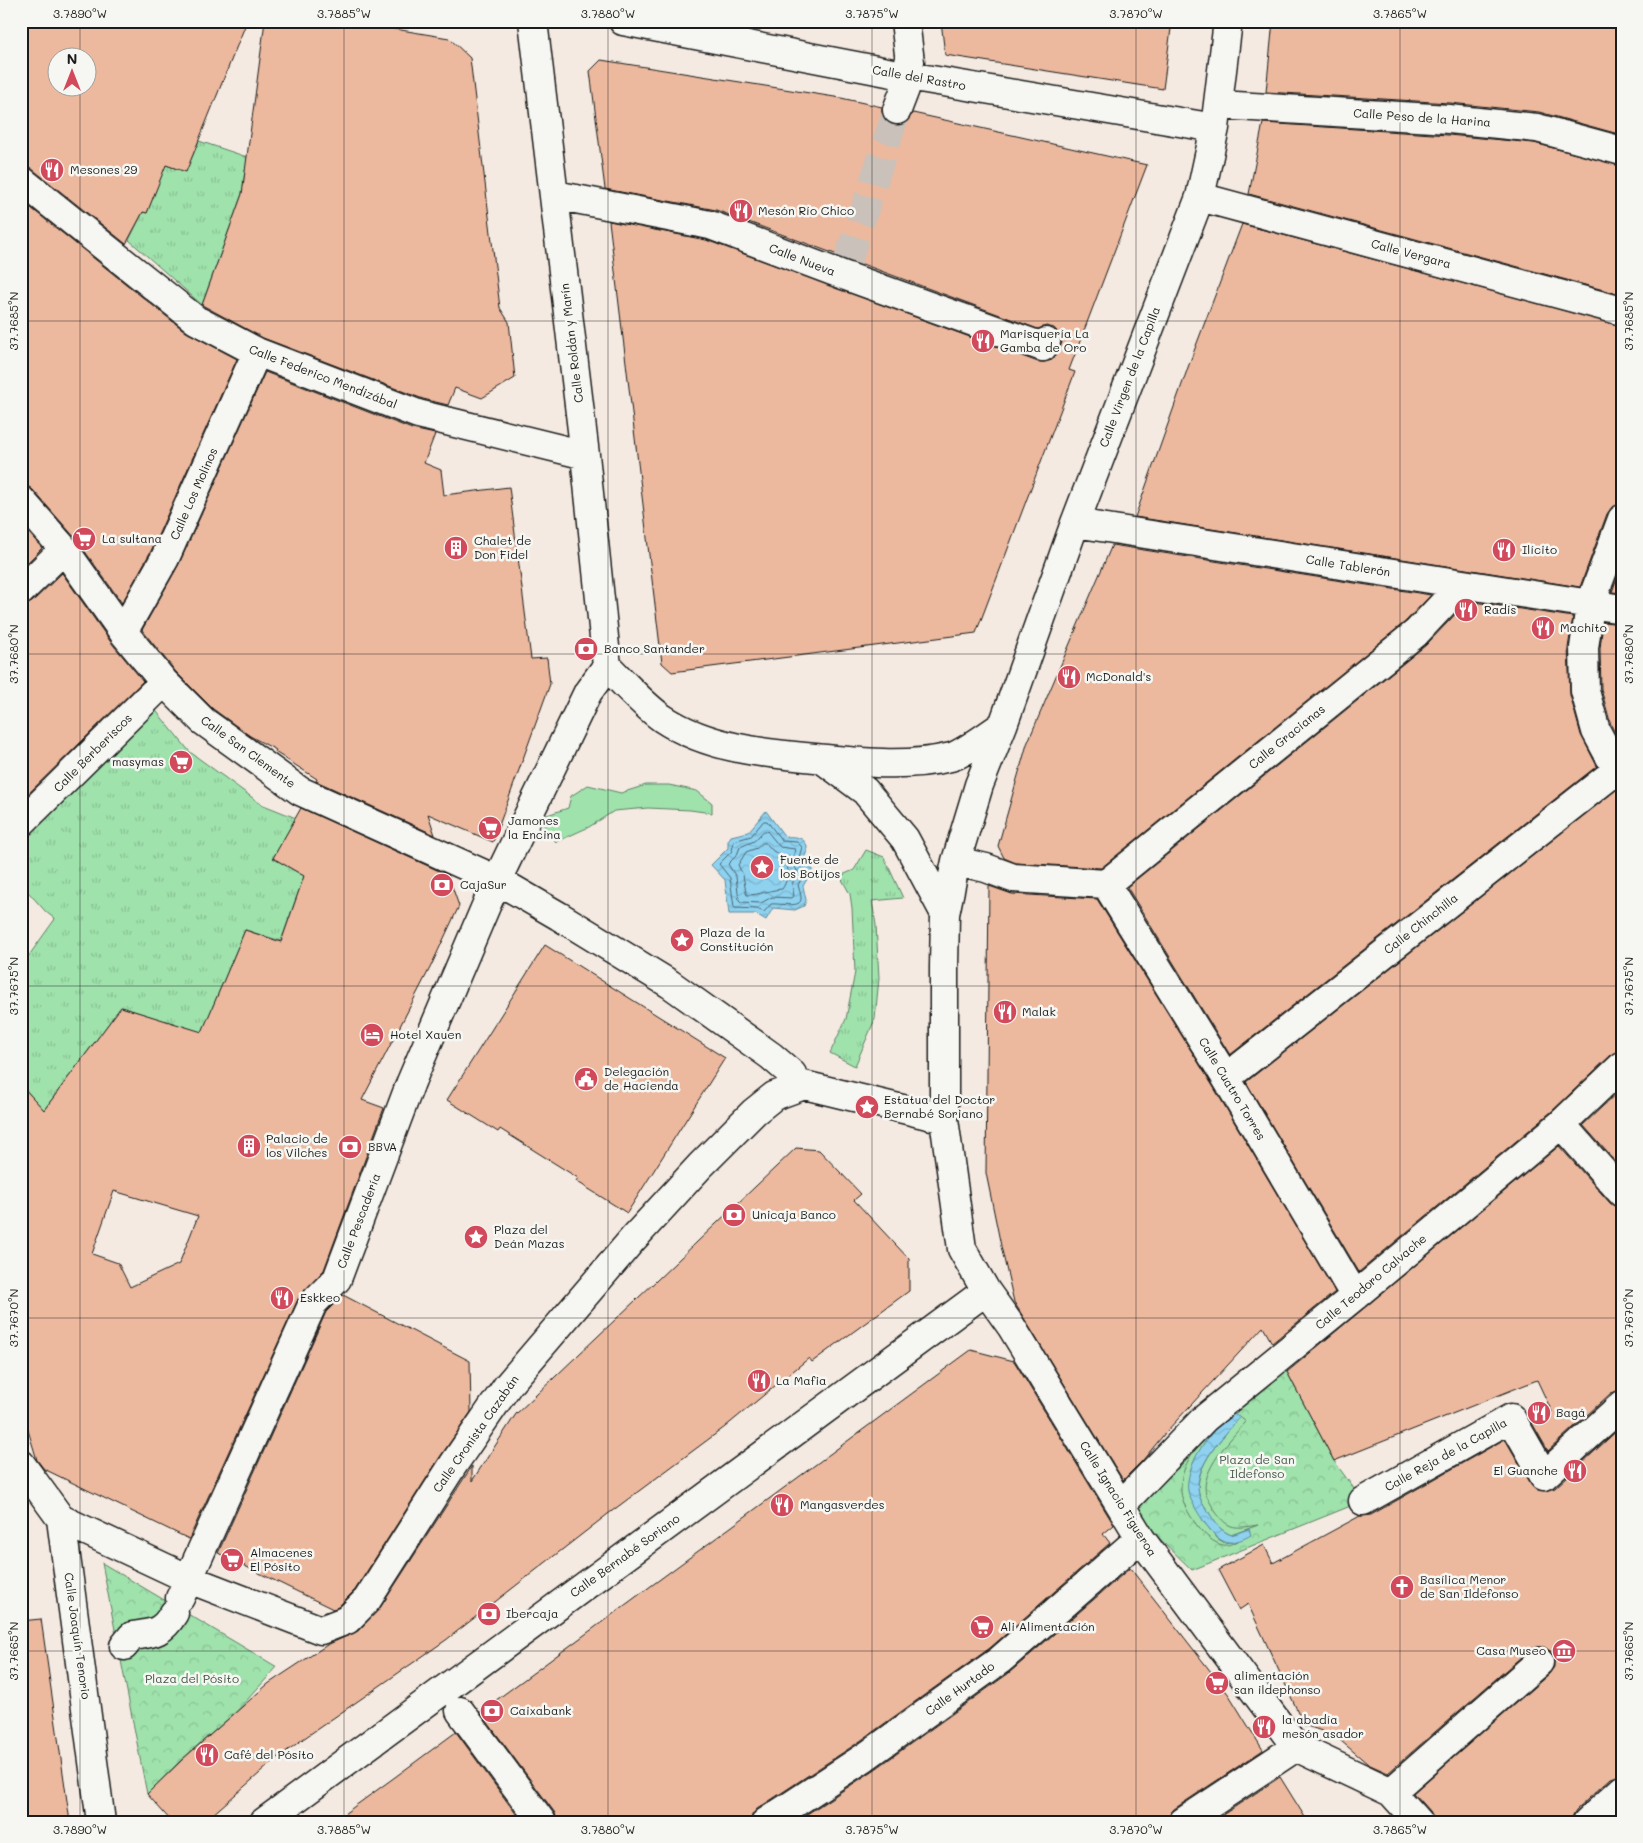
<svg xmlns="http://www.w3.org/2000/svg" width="1643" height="1843" viewBox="0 0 1643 1843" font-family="Mali,sans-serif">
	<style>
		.grass { fill: url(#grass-tufts); stroke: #5e7f64 }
		.park { fill: url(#park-crowns); stroke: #5e7f64 }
		.garden { fill: #9fe2ac; stroke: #5e7f64 }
		.water { fill: url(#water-waves); stroke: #60899b }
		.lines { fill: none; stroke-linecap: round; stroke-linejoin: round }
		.shore { stroke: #4a6571; stroke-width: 1 }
		.building { fill: #ecb99e; stroke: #1c1c1c; fill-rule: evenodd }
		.street-tunnel { stroke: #c9c1ba; stroke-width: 28; stroke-dasharray: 28 14; stroke-linecap: butt }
		.street-casing { stroke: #1c1c1c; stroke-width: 31 }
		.street { stroke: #f6f6f2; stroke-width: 28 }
		.ticks { fill: none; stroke: #1c1c1c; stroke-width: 1; stroke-opacity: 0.45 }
		.labels { text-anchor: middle; stroke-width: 5; stroke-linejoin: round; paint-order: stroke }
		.street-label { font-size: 12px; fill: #1c1c1c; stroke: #f6f6f2 }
		.poi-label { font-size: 12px; fill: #1c1c1c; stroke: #f6f6f2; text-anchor: start }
		.park-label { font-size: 12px; fill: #435747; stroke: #f6f6f2 }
		.neatline { fill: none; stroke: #1c1c1c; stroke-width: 2 }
		.ticks-label { font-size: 12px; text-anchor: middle; fill: #1c1c1c }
	</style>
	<defs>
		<pattern id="grass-tufts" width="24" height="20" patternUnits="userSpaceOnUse" patternTransform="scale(1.25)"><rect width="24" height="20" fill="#9fe2ac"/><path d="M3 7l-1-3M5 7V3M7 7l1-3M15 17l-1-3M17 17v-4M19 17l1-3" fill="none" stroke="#88c193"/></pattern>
		<pattern id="park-crowns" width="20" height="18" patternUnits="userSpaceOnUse" patternTransform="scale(1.25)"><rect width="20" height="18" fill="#9fe2ac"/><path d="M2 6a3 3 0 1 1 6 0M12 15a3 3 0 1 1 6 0" fill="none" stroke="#88c193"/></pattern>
		<pattern id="water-waves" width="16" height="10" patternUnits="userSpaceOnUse" patternTransform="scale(1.25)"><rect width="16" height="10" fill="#8ed2f0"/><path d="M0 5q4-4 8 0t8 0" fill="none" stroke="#7ab4cd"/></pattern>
	</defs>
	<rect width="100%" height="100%" fill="#f4eae1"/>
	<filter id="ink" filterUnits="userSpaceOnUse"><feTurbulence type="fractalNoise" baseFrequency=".02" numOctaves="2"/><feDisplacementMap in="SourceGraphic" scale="10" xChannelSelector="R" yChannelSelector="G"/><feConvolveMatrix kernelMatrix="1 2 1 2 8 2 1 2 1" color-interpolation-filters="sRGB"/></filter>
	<g filter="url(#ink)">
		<path class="grass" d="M199 141 250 158 245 171 242 194 202 305 129 240 143 212 147 213 165 165 186 171Z
			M153 707 190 752 261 804 296 818 273 858 304 876 281 941 245 930 202 1033 121 1007 44 1110 21 1085V959L25 961 55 919 46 912 21 884V838L31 827Z
			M866 850 884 857 903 898 872 901 876 925 879 978 875 1019 855 1066 830 1053 846 1019 855 972 852 908 850 894 840 876 854 870Z"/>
		<path class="park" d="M1285 1368 1334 1461 1363 1501 1192 1570 1123 1503Z
			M102 1563 277 1667 238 1710 180 1761 147 1794Z"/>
		<path class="garden" d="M588 785 621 793 646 785H669L697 791 712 803V813L690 810 648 808 614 811 589 827 556 842 538 818 568 808 571 796Z
			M1230 1412 1214 1430 1198 1453 1190 1473 1203 1521 1218 1539 1225 1543 1238 1541C1233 1543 1228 1546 1223 1545 1205 1542 1183 1510 1181 1492 1181 1486 1181 1479 1183 1473 1191 1447 1212 1430 1230 1412Z
			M1240 1417 1246 1422C1232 1437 1199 1472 1206 1494 1208 1499 1212 1506 1215 1511 1229 1531 1236 1528 1258 1525L1231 1535C1219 1530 1214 1522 1208 1511 1204 1505 1200 1500 1199 1494 1193 1466 1224 1436 1240 1417Z"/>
		<path class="water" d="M766 811 785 837C803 835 813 843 803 860L813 869 803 886 806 900 804 906 795 910 773 908 766 920 756 914H729L725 880 711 865 728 848V841L731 836 748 832Z
			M1230 1412 1240 1417C1224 1436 1192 1467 1199 1494 1200 1500 1204 1506 1208 1511 1215 1522 1219 1530 1231 1535L1249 1529 1251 1535C1244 1539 1235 1543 1226 1542 1214 1541 1190 1503 1188 1491 1187 1486 1188 1478 1190 1472 1196 1449 1214 1430 1230 1412Z"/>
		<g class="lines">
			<path class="shore" d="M764 821H767L782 841 797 842 802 847 798 861 806 871 798 885C799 889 801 894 801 898 802 909 780 903 771 904L764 912 757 909 735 908 734 907 730 878 719 864 732 851 734 841 751 836Z
				M764 831H767L780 847 795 849C793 859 791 862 798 872L792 884 794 896 792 898 772 897 761 903 741 902 739 900 736 877 728 864 737 855 740 847 754 841Z
				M763 843H766L773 851 784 857C784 862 789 869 788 874 788 877 784 887 782 889 769 890 760 895 747 895L746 893 743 875 738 865 746 852 757 848Z"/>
		</g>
		<path class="building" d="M21 21H247L186 172 166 165 147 213 143 212 126 244 31 168 21 165ZM58 58H88V88H58Z
			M265 21H347L449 38 470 58 500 308 509 322 515 378 482 398 455 388 448 405 423 399 263 338 202 305 242 194Z
			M941 21H1172L1163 89 945 55Z
			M1273 21H1622V135L1539 112 1450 103 1266 92Z
			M601 60 841 98 882 107V113L885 119 892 125H900L906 122 913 113 1147 165 1069 370 1075 372 976 633 672 672 662 663 609 221 706 240 1038 362H1045L1052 360 1059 350 1062 342 1059 334 1054 328 1046 326 1038 329 716 210 605 189 590 71Z
			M1263 123 1448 135 1534 143 1622 166V295L1249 194Z
			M21 200 186 332 237 359 151 551 122 603 76 539 33 490 26 485H21Z
			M1242 224 1622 326V504L1612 507 1607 514 1580 587 1135 517 1191 359Z
			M265 372 412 429 435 434 424 463 441 470 444 495 509 487 531 659 547 658 550 684 493 842 428 814 435 835 316 781 317 779 275 752 276 750 250 736 213 709 176 672 142 630 179 564Z
			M21 524 42 548 21 569Z
			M1112 545 1431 595 1405 622 1101 868 1016 863 1004 858 998 846 1027 744Z
			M1622 564V593L1612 592Z
			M62 573 110 641 143 681 21 801V606L32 602Z
			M1468 601 1573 617 1568 648 1570 695 1581 735 1597 766 1230 1055 1127 887 1426 645Z
			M1603 622 1622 624V746L1611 725 1601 689 1600 649Z
			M1616 790 1622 791V1051L1611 1055 1551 1112 1359 1272 1246 1082Z
			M301 808 448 875 459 906 431 966 362 1100 384 1108 324 1270 299 1297 189 1539 44 1469 37 1460 21 1407V1085L44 1110 121 1007 202 1032 245 930 281 942 304 876 273 858ZM114 1191 198 1216 179 1264 130 1287 118 1263 92 1254Z
			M989 886 1012 894 1097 899 1213 1086 1335 1292 1272 1343 1263 1327 1166 1432 1143 1460 1123 1480 1014 1302 1001 1246 986 1173Z
			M545 945 725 1058 627 1213 576 1181 578 1178 500 1129 498 1132 447 1100Z
			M1622 1088V1169L1583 1125Z
			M1559 1146 1610 1203 1617 1208H1622V1390L1611 1393 1548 1451 1532 1423 1552 1412 1537 1380 1334 1461 1287 1372Z
			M796 1148 819 1150 861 1194 854 1200 909 1259V1291L812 1362 809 1358 725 1427 608 1514 446 1640 303 1739 276 1759 204 1822H172L147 1794 184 1758 268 1684 327 1645 358 1631 380 1608 472 1466V1481L516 1414Z
			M343 1295 470 1361 471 1412 440 1457 355 1590 338 1607 333 1609 218 1553 326 1312Z
			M971 1350 1014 1361 1114 1525 1103 1534 1110 1543 990 1648 856 1744 757 1809 752 1815 751 1822H557L555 1813 480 1712Z
			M1622 1426V1775L1611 1778 1576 1810 1572 1817V1822H1436L1430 1812 1413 1793 1549 1674 1554 1667V1659L1550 1651 1544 1647H1536L1529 1650 1388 1773 1368 1764 1334 1735 1304 1725 1248 1604 1239 1610 1218 1570 1264 1545 1273 1563 1360 1516 1371 1515 1505 1439 1531 1484 1538 1490 1547 1491 1555 1488Z
			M1130 1568 1229 1695 1263 1750 1174 1809 1169 1815 1168 1822H795L874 1770 1009 1673Z
			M41 1619 70 1822H21V1621Z
			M456 1732 522 1822H333L395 1777Z
			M1280 1777 1308 1822H1212Z"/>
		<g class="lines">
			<path class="street-tunnel" d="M847 263 897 110"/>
			<g class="street-casing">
				<path id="street" d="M533 21 585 455 607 666
					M623 21 908 76 1215 128
					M905 21 910 62
					M1228 21 1215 128 1200 197 1075 523 1003 725 979 785 956 861 945 914 944 967V1119L962 1249 986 1291 1011 1326 1141 1539 1296 1747 1391 1792 1418 1822
					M1219 105 1449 119 1537 128 1622 151
					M897 110 905 89
					M21 180 196 320 257 352 418 414 585 455
					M555 195 710 225 843 275 1043 347 1046 342
					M1200 197 1622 311
					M21 500 64 549 123 632 164 682 203 721 300 791 497 880 559 916 670 984 771 1056 792 1074
					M1622 519 1590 605 1584 648 1585 691 1596 731 1617 770 1622 776
					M1075 523 1622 609
					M21 591 64 549
					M123 632 165 558 257 352
					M607 666C624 683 642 704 662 718 710 750 771 754 826 759 867 763 910 767 951 757 963 754 991 733 1003 725
					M822 759 865 791 905 839 945 914
					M21 823 164 682
					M956 861 986 868 1013 878 1106 884
					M1106 884 1226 1078 1355 1296
					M1106 884 1416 633 1462 584
					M1226 1078 1617 770
					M1561 1124 1622 1193
					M21 1464 61 1519 101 1822
					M1363 1501 1511 1418 1544 1476 1622 1405
					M1123 1503 1204 1419 1355 1296 1561 1124 1622 1066
					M61 1519 189 1579 321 1630 347 1620 367 1600 453 1465 508 1385 632 1240 700 1166 754 1112 774 1096 804 1085 944 1119
					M180 1598 313 1303 337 1279 411 1082 497 880 588 692 607 666
					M124 1646 132 1636C154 1633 162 1633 174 1613
					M460 1711 542 1822
					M1391 1792 1539 1662
					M264 1822 986 1291
					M766 1822 865 1757 1000 1660 1132 1545 1141 1539
					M1183 1822 1296 1747
					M1587 1822 1622 1790"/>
			</g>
			<use href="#street" class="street"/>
		</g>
	</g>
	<path class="ticks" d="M80 21V58M344 21V1822M608 21V1822M872 21V1822M1136 21V1822M1400 21V1822M80 88V1822M21 321H1622M21 654H1622M21 986H1622M21 1318H1622M21 1651H1622"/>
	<defs>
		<g id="restaurant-disc" transform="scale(1.25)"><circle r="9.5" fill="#d1495b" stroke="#f6f6f2"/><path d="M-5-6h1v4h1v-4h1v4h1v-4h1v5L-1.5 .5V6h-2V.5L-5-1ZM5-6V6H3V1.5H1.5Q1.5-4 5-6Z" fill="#fff"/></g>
		<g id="supermarket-disc" transform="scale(1.25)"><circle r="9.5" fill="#d1495b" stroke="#f6f6f2"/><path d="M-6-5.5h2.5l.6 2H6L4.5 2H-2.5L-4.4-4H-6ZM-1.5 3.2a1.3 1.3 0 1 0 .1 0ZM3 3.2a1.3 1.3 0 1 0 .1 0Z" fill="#fff"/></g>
		<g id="building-disc" transform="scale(1.25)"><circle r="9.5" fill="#d1495b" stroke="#f6f6f2"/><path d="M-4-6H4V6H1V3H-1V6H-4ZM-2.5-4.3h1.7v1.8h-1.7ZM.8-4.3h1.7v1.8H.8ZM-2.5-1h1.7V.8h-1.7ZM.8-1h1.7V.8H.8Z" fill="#fff"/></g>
		<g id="bank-disc" transform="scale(1.25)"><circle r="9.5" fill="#d1495b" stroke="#f6f6f2"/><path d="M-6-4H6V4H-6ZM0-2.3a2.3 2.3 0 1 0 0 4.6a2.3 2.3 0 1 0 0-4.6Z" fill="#fff"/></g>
		<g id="sight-disc" transform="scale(1.25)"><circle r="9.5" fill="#d1495b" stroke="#f6f6f2"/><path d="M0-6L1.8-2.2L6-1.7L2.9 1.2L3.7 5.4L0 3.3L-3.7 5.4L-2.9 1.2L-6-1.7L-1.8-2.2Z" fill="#fff"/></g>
		<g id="hotel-disc" transform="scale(1.25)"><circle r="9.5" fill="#d1495b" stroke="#f6f6f2"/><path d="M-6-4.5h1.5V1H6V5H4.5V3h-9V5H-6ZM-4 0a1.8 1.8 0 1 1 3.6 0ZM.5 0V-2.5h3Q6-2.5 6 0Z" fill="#fff"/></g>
		<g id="civic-disc" transform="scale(1.25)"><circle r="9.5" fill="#d1495b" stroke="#f6f6f2"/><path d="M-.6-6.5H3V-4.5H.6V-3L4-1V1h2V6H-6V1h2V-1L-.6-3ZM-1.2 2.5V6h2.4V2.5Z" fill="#fff"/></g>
		<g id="church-disc" transform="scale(1.25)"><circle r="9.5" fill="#d1495b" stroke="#f6f6f2"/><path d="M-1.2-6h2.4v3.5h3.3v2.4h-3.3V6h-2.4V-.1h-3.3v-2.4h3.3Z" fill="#fff"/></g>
		<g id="museum-disc" transform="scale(1.25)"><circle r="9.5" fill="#d1495b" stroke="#f6f6f2"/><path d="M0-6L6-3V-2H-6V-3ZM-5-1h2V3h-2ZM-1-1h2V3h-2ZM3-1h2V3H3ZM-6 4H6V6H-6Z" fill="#fff"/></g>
	</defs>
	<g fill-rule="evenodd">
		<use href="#restaurant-disc" x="52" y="170"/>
		<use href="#restaurant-disc" x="741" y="211"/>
		<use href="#restaurant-disc" x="983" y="341"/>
		<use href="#supermarket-disc" x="84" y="539"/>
		<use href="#building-disc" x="456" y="548"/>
		<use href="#restaurant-disc" x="1504" y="550"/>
		<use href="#restaurant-disc" x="1466" y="610"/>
		<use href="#restaurant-disc" x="1543" y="628"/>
		<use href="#bank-disc" x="586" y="649"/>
		<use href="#restaurant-disc" x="1069" y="677"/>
		<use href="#supermarket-disc" x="181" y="762"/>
		<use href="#supermarket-disc" x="490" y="828"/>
		<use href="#sight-disc" x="762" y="867"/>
		<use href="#bank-disc" x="442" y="885"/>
		<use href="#sight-disc" x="682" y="940"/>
		<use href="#restaurant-disc" x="1005" y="1012"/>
		<use href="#hotel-disc" x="372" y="1035"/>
		<use href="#civic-disc" x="586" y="1079"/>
		<use href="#sight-disc" x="867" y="1107"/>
		<use href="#building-disc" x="249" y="1146"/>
		<use href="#bank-disc" x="350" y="1147"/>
		<use href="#bank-disc" x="734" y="1215"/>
		<use href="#sight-disc" x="476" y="1237"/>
		<use href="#restaurant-disc" x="282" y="1298"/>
		<use href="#restaurant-disc" x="759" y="1381"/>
		<use href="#restaurant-disc" x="1539" y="1413"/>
		<use href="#restaurant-disc" x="1575" y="1471"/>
		<use href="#restaurant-disc" x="782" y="1505"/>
		<use href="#supermarket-disc" x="232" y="1560"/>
		<use href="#church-disc" x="1402" y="1587"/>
		<use href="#bank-disc" x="489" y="1614"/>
		<use href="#supermarket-disc" x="982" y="1627"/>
		<use href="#museum-disc" x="1564" y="1651"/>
		<use href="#supermarket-disc" x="1217" y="1683"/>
		<use href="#bank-disc" x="492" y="1711"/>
		<use href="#restaurant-disc" x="1264" y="1727"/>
		<use href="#restaurant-disc" x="207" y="1755"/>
	</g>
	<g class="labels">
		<g class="street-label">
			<text transform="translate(919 78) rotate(10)" y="4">Calle del Rastro</text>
			<text transform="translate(1422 118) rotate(4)" y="4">Calle Peso de la Harina</text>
			<text transform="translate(1411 254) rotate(15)" y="4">Calle Vergara</text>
			<text transform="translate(802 260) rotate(21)" y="4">Calle Nueva</text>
			<text transform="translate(572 343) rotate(-97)" y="4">Calle Roldán y Marín</text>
			<text transform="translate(323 377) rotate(21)" y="4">Calle Federico Mendizábal</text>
			<text transform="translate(1130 377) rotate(-69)" y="4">Calle Virgen de la Capilla</text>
			<text transform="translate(194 494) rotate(-66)" y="4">Calle Los Molinos</text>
			<text transform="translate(1348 566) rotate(9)" y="4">Calle Tablerón</text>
			<text transform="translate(1287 737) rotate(-39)" y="4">Calle Gracianas</text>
			<text transform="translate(248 752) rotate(36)" y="4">Calle San Clemente</text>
			<text transform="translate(93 753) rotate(-45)" y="4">Calle Berberiscos</text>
			<text transform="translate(1421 924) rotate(-38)" y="4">Calle Chinchilla</text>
			<text transform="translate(1232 1089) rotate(59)" y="4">Calle Cuatro Torres</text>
			<text transform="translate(359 1221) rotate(-69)" y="4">Calle Pescadería</text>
			<text transform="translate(1371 1282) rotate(-40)" y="4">Calle Teodoro Calvache</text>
			<text transform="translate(476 1434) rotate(-55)" y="4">Calle Cronista Cazabán</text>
			<text transform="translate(1446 1455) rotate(-29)" y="4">Calle Reja de la Capilla</text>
			<text transform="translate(1118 1499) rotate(58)" y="4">Calle Ignacio Figueroa</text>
			<text transform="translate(625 1556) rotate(-36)" y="4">Calle Bernabé Soriano</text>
			<text transform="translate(77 1636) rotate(82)" y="4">Calle Joaquín Tenorio</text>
			<text transform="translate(960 1689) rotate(-36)" y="4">Calle Hurtado</text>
		</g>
		<g class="poi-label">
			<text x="70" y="174">Mesones 29</text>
			<text x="758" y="215">Mesón Río Chico</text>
			<text x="1000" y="338">Marisquería La<tspan x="1000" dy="14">Gamba de Oro</tspan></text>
			<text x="102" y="543">La sultana</text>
			<text x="474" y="545">Chalet de<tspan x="474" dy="14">Don Fidel</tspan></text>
			<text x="1522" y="554">Ilícito</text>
			<text x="1484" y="614">Radis</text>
			<text x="1560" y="632">Machito</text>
			<text x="604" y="653">Banco Santander</text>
			<text x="1086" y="681">McDonald's</text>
			<text x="164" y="766" text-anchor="end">masymas</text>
			<text x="508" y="825">Jamones<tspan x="508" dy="14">la Encina</tspan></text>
			<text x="780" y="864">Fuente de<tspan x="780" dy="14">los Botijos</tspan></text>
			<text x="460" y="889">CajaSur</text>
			<text x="700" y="937">Plaza de la<tspan x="700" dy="14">Constitución</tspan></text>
			<text x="1022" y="1016">Malak</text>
			<text x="390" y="1039">Hotel Xauen</text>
			<text x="604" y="1076">Delegación<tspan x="604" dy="14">de Hacienda</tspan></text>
			<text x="884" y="1104">Estatua del Doctor<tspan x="884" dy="14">Bernabé Soriano</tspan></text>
			<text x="266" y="1143">Palacio de<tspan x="266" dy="14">los Vilches</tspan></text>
			<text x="368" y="1151">BBVA</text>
			<text x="752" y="1219">Unicaja Banco</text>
			<text x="494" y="1234">Plaza del<tspan x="494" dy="14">Deán Mazas</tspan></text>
			<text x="300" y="1302">Eskkeo</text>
			<text x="776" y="1385">La Mafia</text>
			<text x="1556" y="1417">Bagá</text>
			<text x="1558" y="1475" text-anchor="end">El Guanche</text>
			<text x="800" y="1509">Mangasverdes</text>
			<text x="250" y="1557">Almacenes<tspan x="250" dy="14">El Pósito</tspan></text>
			<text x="1420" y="1584">Basílica Menor<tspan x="1420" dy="14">de San Ildefonso</tspan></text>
			<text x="506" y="1618">Ibercaja</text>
			<text x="1000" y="1631">Ali Alimentación</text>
			<text x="1546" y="1655" text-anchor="end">Casa Museo</text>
			<text x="1234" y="1680">alimentación<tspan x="1234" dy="14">san ildephonso</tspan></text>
			<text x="510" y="1715">Caixabank</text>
			<text x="1282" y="1724">la abadía<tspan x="1282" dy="14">mesón asador</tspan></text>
			<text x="224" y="1759">Café del Pósito</text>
		</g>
		<g class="park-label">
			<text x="1257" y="1464">Plaza de San<tspan x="1257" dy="14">Ildefonso</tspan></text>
			<text x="192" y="1683">Plaza del Pósito</text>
		</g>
	</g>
	<rect width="1643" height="1843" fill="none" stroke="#f6f6f2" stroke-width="55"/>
	<g transform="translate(72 72)"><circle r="24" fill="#f6f6f2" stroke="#9f9f9c"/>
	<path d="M0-4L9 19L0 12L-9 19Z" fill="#d1495b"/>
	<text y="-8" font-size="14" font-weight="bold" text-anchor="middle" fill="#1c1c1c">N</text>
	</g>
	<rect x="28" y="28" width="1588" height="1788" class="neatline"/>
	<g class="ticks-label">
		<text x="80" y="18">3.7890°W</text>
		<text x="344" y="18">3.7885°W</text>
		<text x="608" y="18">3.7880°W</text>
		<text x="872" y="18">3.7875°W</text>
		<text x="1136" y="18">3.7870°W</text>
		<text x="1400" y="18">3.7865°W</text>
		<text transform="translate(14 321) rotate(-90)" y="4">37.7685°N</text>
		<text transform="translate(1629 321) rotate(-90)" y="4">37.7685°N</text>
		<text transform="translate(14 654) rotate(-90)" y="4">37.7680°N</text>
		<text transform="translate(1629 654) rotate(-90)" y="4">37.7680°N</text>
		<text transform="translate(14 986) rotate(-90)" y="4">37.7675°N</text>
		<text transform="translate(1629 986) rotate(-90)" y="4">37.7675°N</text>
		<text transform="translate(14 1318) rotate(-90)" y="4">37.7670°N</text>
		<text transform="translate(1629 1318) rotate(-90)" y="4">37.7670°N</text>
		<text transform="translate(14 1651) rotate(-90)" y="4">37.7665°N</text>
		<text transform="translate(1629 1651) rotate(-90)" y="4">37.7665°N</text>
		<text x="80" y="1834">3.7890°W</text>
		<text x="344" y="1834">3.7885°W</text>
		<text x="608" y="1834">3.7880°W</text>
		<text x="872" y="1834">3.7875°W</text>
		<text x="1136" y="1834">3.7870°W</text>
		<text x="1400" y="1834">3.7865°W</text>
	</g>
</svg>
